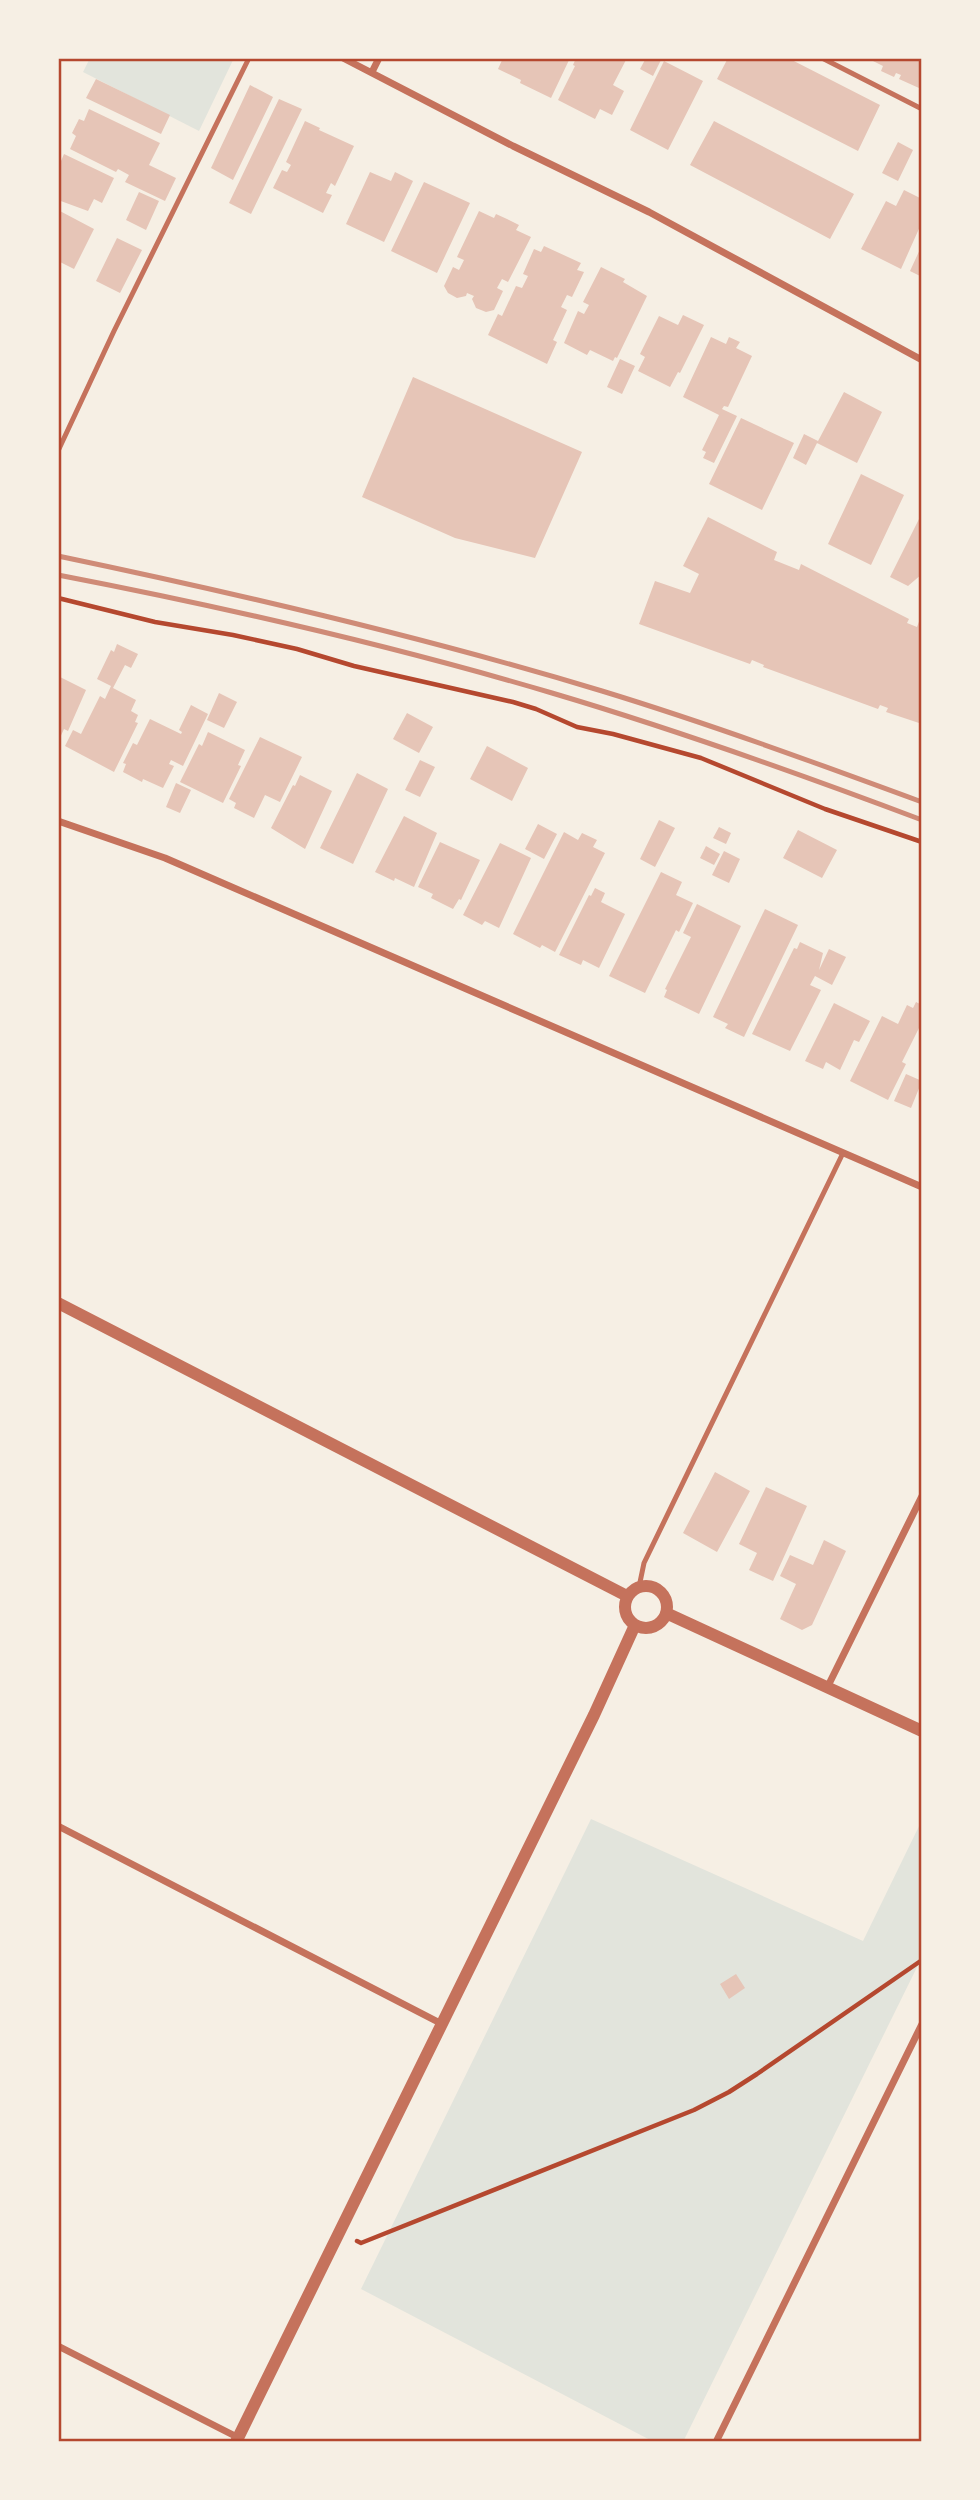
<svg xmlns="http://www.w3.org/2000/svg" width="980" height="2500" viewBox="0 0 980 2500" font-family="'Work Sans',sans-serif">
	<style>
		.green { fill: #e2e4dc }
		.building { fill: #e6c5b7 }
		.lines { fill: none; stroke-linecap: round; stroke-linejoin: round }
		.path { stroke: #b5482f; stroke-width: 4.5 }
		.service { stroke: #c5725c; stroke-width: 5 }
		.minor { stroke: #c5725c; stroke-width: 7 }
		.tertiary { stroke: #c5725c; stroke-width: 12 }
		.rail { stroke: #cf8b77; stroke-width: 5 }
		.neatline { fill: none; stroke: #b5482f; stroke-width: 2.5 }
	</style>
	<rect width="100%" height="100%" fill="#f6efe4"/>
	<path class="green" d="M90 58H234L199 131 83 72Z
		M591 1819 863 1941 922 1820V1957L683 2442H654L361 2289Z"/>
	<path class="building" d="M503 58H570L551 98 520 83 521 80 498 69Z
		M576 58H627L613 85 624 91 612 115 600 109 595 119 558 100 575 66 573 65Z
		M646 58H662L653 76 640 69Z
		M728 58H788L880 105 858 151 717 79Z
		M874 58H922V80L919 88 899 79 901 75 896 73 894 77 881 71 883 66 873 61Z
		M664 61 703 81 668 150 630 130Z
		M96 79 170 115 161 134 86 98Z
		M250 85 273 97 233 180 211 168Z
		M279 99 302 109 251 214 229 203Z
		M89 109 160 143 149 165 176 178 165 201 125 182 129 175 118 169 116 172 70 149 76 136 72 133 79 119 84 121Z
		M305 121 320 128 319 130 354 146 335 186 331 183 326 193 332 195 323 213 273 188 282 170 287 172 291 165 286 162Z
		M714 121 854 194 830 239 690 165Z
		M898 142 913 150 898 181 882 173Z
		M64 154 114 178 102 203 94 199 88 211 58 200V168Z
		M370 172 391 181 395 172 413 181 384 242 346 224Z
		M424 182 470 203 437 273 391 251Z
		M904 190 922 199V222L901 269 861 249 886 201 896 206Z
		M139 192 159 201 146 230 126 220Z
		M58 210 94 229 74 269 58 261Z
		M479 211 494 218 496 214 507 219 519 225 516 230 531 237 508 282 502 279 497 288 503 291 494 310 486 312 476 308 472 299 474 296 467 293 466 296 457 298 448 293 444 286 453 267 459 270 464 260 457 257Z
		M117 238 142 250 120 293 96 281Z
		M922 245V277L910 271Z
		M544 246 581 263 577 270 584 272 572 297 567 295 561 307 567 310 553 340 557 342 547 364 488 335 498 314 502 316 516 286 522 288 528 276 523 274 534 249 541 252Z
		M601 267 625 279 623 282 647 296 617 358 615 357 613 361 590 350 587 355 564 343 578 311 584 314 589 305 583 302Z
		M683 315 704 325 680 373 678 372 670 387 638 371 645 357 640 354 659 316 678 325Z
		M711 337 726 344 729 337 740 342 736 348 752 356 728 407 724 406 722 409 737 416 714 463 703 458 706 452 702 450 719 415 683 397Z
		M620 359 635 366 622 394 607 387Z
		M413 377 582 452 535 558 455 538 362 497Z
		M844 392 882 412 857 463 817 443Z
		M741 418 794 443 762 510 709 484Z
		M804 434 818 441 806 465 793 458Z
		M861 474 904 495 871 565 828 544Z
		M922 513V574L908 586 890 577Z
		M708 517 777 552 774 560 799 570 801 564 909 619 907 623 917 627 920 619 922 620V724L886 712 888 708 880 705 878 709 763 667 764 665 752 660 750 664 639 624 655 581 690 593 699 574 683 566Z
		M117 644 138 654 131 668 125 665 113 688 136 700 131 711 138 715 135 722 138 723 114 772 65 746 73 730 81 734 100 696 105 699 111 686 97 679 111 650 114 652Z
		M58 676 86 690 68 731 64 729 58 742Z
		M219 693 237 702 224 728 207 720Z
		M191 705 208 714 183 766 171 760 169 764 174 766 163 788 143 779 142 782 123 772 126 764 123 763 133 743 137 745 150 719 181 734 182 732 179 730Z
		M407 713 433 727 419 753 393 739Z
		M208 732 245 750 238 765 241 766 223 803 180 782 199 744 202 746Z
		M260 737 302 757 280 802 265 795 254 818 234 808 236 803 229 799Z
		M487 746 528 768 512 801 470 779Z
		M420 760 435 767 420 797 405 790Z
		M357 773 388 789 353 864 320 848Z
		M300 775 332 791 305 849 271 828 293 785 295 786Z
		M176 783 191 790 180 813 166 807Z
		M404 816 437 833 414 887 395 878 394 881 375 872Z
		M659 820 675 828 655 867 640 859Z
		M538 824 557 834 544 859 525 849Z
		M719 827 731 833 726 844 713 838Z
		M798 830 837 850 822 878 783 858Z
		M564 832 578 840 582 833 597 840 593 847 605 853 555 952 542 945 540 948 513 934Z
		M440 842 480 860 461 900 459 899 453 909 431 898 433 894 418 887Z
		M500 843 531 858 499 928 485 921 482 925 463 915Z
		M706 846 720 854 714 865 700 858Z
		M724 851 740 859 729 883 712 875Z
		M661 872 682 882 676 895 693 903 679 932 676 930 645 993 609 976Z
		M595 888 605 893 601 902 625 914 599 968 583 960 581 965 559 955 589 895 591 896Z
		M697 904 741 926 699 1014 664 997 667 990 665 989 691 937 683 933Z
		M765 909 798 925 744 1037 725 1028 728 1024 713 1017Z
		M800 942 823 953 819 970 829 949 846 957 832 985 815 976 810 985 821 990 790 1051 752 1034 794 948 797 949Z
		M916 1002 922 1005V1022L902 1062 906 1064 888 1100 850 1081 882 1016 898 1024 907 1005 913 1008Z
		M834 1003 870 1021 859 1042 854 1040 840 1070 826 1062 823 1069 805 1061Z
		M906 1074 922 1081 911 1108 894 1101Z
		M715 1472 750 1491 717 1552 683 1533Z
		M766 1487 807 1506 773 1581 749 1570 757 1553 739 1544Z
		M824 1540 846 1551 812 1625 802 1630 780 1619 796 1584 780 1576 790 1555 813 1565Z
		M736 1974 745 1988 729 1999 720 1984Z"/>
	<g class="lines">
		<path class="path" d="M58 598 155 622 233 635 297 649 354 666 513 702 536 709 577 727 613 734 701 758 825 809 922 842
			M357 2241 361 2243 694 2110 729 2092 757 2074 922 1960"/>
		<path class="service" d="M822 58 922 109
			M58 451 114 331 249 58
			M639 1587 644 1563 843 1153"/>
		<path class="minor" d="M343 58 513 146 649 212 922 360
			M372 72 379 58
			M58 821 165 858 922 1187
			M827 1688 922 1496
			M58 1826 442 2024
			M58 2346 239 2438
			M716 2442 922 2024"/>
		<path class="tertiary" d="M58 1303 627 1596
			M625 1607a21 21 0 1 1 42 0a21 21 0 1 1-42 0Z
			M666 1613 922 1731
			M236 2442 594 1715 635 1625"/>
		<path class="rail" d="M58 556C240 594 424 637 602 691 710 724 816 763 922 802
			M58 575C224 607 390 645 552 693 677 730 800 774 922 820"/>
	</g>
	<rect width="980" height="2500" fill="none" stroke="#f6efe4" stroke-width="119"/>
	<rect x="60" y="60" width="860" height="2380" class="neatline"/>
</svg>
